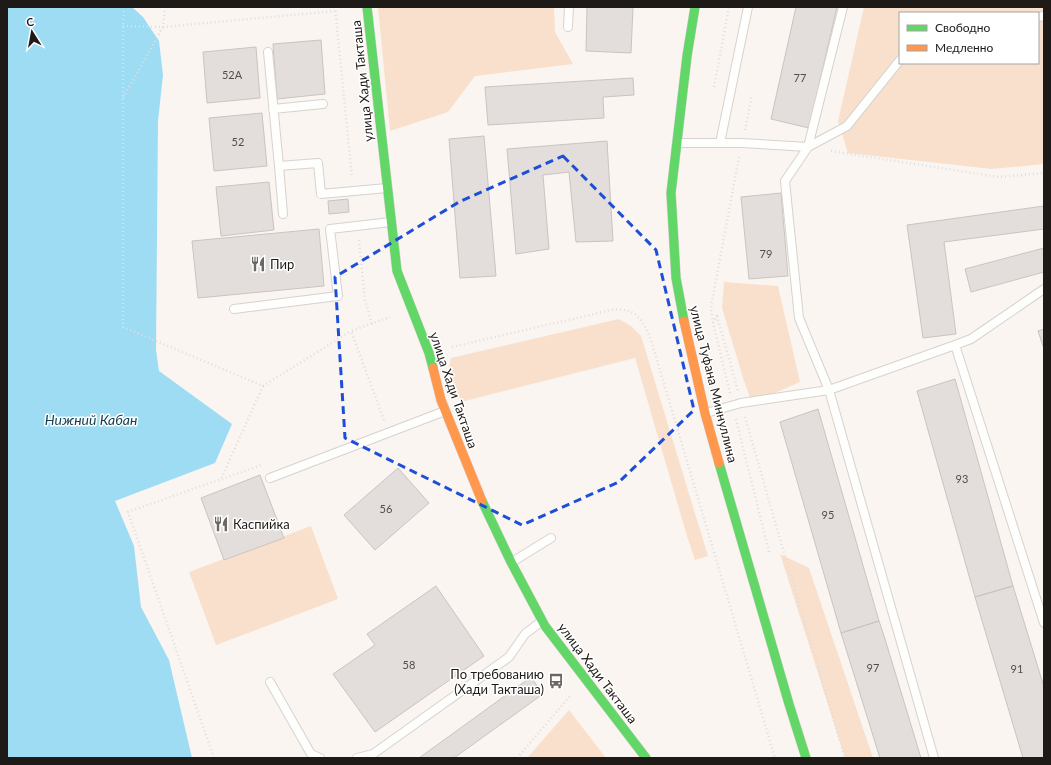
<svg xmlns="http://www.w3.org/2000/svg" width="1051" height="765" viewBox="0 0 1051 765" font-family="Lato,sans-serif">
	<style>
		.green { fill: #f9e0cc; fill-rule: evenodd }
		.water { fill: #9edcf4 }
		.building { fill: #e3dedb; stroke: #c9c4c1 }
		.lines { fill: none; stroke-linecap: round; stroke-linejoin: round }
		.lane-casing { stroke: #d7d2cf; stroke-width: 10 }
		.fast-casing { stroke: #d7d2cf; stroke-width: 10 }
		.slow-casing { stroke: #d7d2cf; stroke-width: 10 }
		.path { stroke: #dfdddd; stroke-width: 2.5; stroke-dasharray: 1 3; stroke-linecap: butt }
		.lane { stroke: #fefefd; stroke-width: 8 }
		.fast { stroke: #63d668; stroke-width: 9 }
		.slow { stroke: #ff974d; stroke-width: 9 }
		.marked { fill: none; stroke: #1d4ed8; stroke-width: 3; stroke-dasharray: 8 5; stroke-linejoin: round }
		.labels { text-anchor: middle; stroke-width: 3; stroke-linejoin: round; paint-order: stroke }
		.number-label { font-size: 11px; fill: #514d4a }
		.street-label { font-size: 13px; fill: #1e1a17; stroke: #fff }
		.poi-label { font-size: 13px; fill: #1e1a17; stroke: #fff; text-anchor: start }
		.water-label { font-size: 14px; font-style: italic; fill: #184150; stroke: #fff }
	</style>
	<rect width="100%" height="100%" fill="#faf5f1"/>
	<path class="green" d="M378 7H554L555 32 573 64 475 76 448 112 390 131Z
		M864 7H1044V164L992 169 848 153 838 121ZM900 13H1038V63H900Z
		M724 282 778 286 800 382 752 403 744 381 722 308Z
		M619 319 631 326 641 336 708 556 695 560 687 536 635 358 461 402 448 372 451 358Z
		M311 526 338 599 216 645 189 572Z
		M780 554 809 568 873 758H845Z
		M569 710 606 758H527Z"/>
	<path class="water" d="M7 7H132L143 17 159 41 163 75 158 121 156 350 159 371 232 424 215 463 115 501 134 546 141 607 169 660 192 758H7Z"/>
	<path class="building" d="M587 7H633L631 53 586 51Z
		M796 7H837L809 128 771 119Z
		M321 40 325 94 277 99 273 44Z
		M256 47 260 98 207 103 203 52Z
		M633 78 634 95 603 97 604 118 488 125 485 87Z
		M262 113 267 166 214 171 209 118Z
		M484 136 496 276 460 278 449 139Z
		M607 141 613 241 576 242 569 172 543 175 549 249 516 254 507 149Z
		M269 182 274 230 221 236 216 187Z
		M781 193 788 276 749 279 741 197Z
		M348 199 349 212 329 214 328 201Z
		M1044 206V229L944 242 956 334 923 338 907 225Z
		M319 229 324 286 198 298 192 241Z
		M1044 248V272L971 292 965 269Z
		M1044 329V349L1038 331Z
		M955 379 1013 586 975 597 917 391Z
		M818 409 879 621 841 633 780 422Z
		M398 468 429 503 375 550 344 515Z
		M260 475 284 538 224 560 201 498Z
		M436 586 484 656 375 732 333 674 375 645 367 634Z
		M1013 586 1044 687V758H1023L975 597Z
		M879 621 885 639 921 758H880L841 633Z
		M531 677 543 694 454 758H419Z"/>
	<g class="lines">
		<g class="lane-casing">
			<path id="lane" d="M1038 17 1044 16
				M568 27 569 7
				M268 52 279 166 318 163 321 194 387 188
				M900 60 847 126 808 147 785 181 799 318 829 390 934 758
				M273 109 323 104
				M677 143H742L808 147 843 7
				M720 143 748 7
				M279 166 283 214
				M234 309 338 296 330 229 391 222
				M955 345 1044 623
				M706 413 741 403 829 390 955 345 971 339 1044 289
				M270 478 445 411
				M512 562 551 538
				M270 682 311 754 320 758
				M357 758 373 754 509 657 525 634 542 621"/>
		</g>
		<g class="fast-casing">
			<path id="fast" d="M367 7 397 271 429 353 433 368
				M684 321 676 278 671 193 687 56 695 7
				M719 463 789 704 806 758
				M482 501 511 562 545 626 646 758"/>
		</g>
		<g class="slow-casing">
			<path id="slow" d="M684 321 705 413 719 463
				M433 368 441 400 482 501"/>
		</g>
		<path class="path" d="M124 7 123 26V327L263 386 221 479 128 512 214 758
			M165 7 163 27 335 11
			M335 7 352 178
			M123 26 163 27 123 98
			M714 87 729 7
			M745 130 752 95
			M831 151 999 177 1044 173
			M359 240 365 300 372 324
			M713 323 717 316 738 391
			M452 347 611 310C636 307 642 319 651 340L775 758
			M263 386 351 331
			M730 393 713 323 711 307 739 157
			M745 417 780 539 845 758
			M736 419 769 552
			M384 420 351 331 390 317
			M222 479 262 465
			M517 758 571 695"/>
		<use href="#lane" class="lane"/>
		<use href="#fast" class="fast"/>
		<use href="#slow" class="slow"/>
	</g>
	<path class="marked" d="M563 156 656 250 694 410 619 482 522 525 345 438 335 277 459 202Z"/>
	<defs>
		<g id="restaurant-bare" transform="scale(1.2)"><path d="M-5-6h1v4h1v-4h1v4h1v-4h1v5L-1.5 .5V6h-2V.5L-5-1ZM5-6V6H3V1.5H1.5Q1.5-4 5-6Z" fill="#6b6763" stroke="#fff" stroke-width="2.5" paint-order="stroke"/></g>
		<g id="bus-bare" transform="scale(1.2)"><path d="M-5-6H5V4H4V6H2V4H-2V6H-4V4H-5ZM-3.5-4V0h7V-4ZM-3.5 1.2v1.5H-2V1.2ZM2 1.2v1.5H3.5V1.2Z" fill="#6b6763" stroke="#fff" stroke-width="2.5" paint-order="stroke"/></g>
	</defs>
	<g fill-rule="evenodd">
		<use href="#restaurant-bare" x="258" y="264"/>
		<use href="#restaurant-bare" x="221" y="524"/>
		<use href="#bus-bare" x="556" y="681"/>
	</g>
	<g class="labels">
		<g class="number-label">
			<text x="232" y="79">52А</text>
			<text x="800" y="82">77</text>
			<text x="238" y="146">52</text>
			<text x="766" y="258">79</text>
			<text x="962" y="483">93</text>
			<text x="386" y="513">56</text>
			<text x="828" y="519">95</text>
			<text x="409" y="669">58</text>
			<text x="873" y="672">97</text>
			<text x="1017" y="673">91</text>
		</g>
		<g class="street-label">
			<text transform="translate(362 81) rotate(-96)" y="5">улица Хади Такташа</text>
			<text transform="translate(714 384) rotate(76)" y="5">улица Туфана Миннуллина</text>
			<text transform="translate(454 390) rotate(71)" y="5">улица Хади Такташа</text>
			<text transform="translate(598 673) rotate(53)" y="5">улица Хади Такташа</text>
		</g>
		<g class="poi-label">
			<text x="270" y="269">Пир</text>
			<text x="233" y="529">Каспийка</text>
			<text x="544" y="679" text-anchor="end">По требованию<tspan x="544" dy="15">(Хади Такташа)</tspan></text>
		</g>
		<g class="water-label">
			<text x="91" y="425">Нижний Кабан</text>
		</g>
	</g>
	<rect width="1051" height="765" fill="none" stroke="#1e1a17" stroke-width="16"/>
	<rect x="899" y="12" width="140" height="52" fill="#ffffff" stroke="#a5a3a2"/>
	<rect x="907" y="25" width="20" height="6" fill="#63d668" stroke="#a5a3a2"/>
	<text x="935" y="32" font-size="12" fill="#1e1a17">Свободно</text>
	<rect x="907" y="45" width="20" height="6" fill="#ff974d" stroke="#a5a3a2"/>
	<text x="935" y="52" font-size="12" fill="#1e1a17">Медленно</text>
	<g transform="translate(32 32) rotate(349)" stroke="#ffffff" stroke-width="3" paint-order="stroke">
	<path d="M0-3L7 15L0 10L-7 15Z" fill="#1e1a17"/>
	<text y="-6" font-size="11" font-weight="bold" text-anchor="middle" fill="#1e1a17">С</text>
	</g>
</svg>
